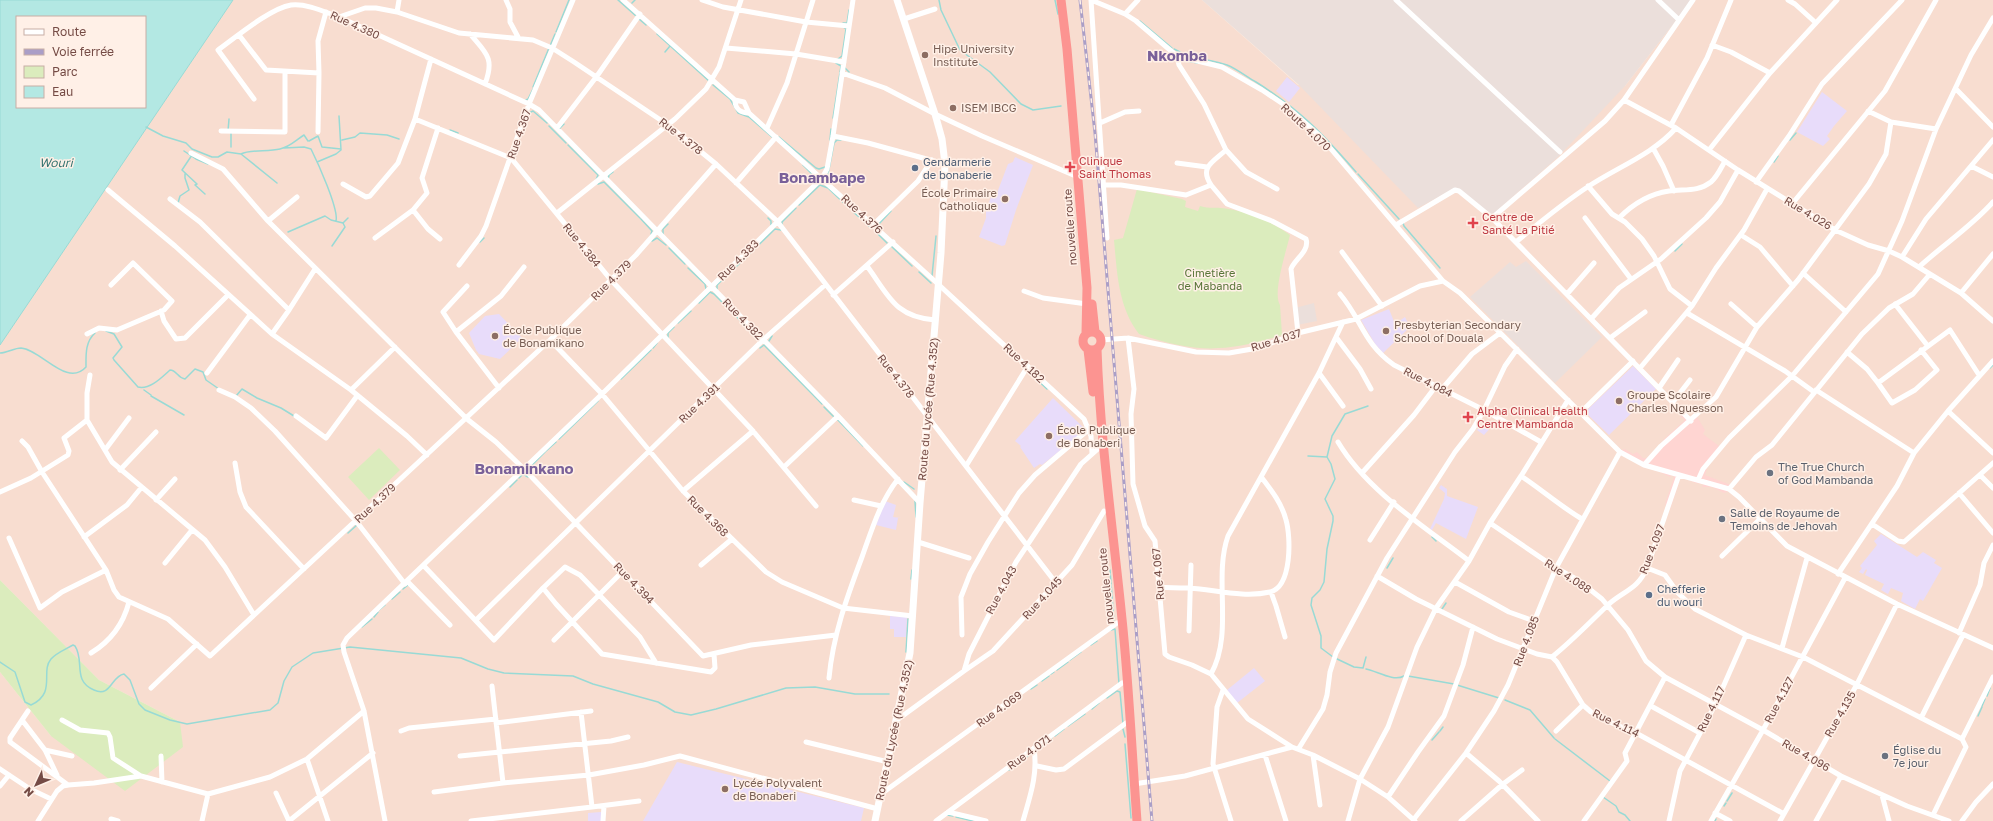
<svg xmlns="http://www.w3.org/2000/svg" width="1993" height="821" viewBox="0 0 1993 821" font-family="'Golos Text',sans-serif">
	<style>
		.residential { fill: #f8ddd0 }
		.commercial { fill: #ffd5d2 }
		.industrial { fill: #ebdfdb }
		.education { fill: #e8dcfa }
		.green { fill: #dbecbd }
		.water { fill: #b3e8e3; stroke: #98dad5; fill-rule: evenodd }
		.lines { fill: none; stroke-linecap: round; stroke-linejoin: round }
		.stream { stroke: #98dad5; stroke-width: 1.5 }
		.street { stroke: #fff; stroke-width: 5 }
		.secondary { stroke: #fff; stroke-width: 7 }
		.highway { stroke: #fc9491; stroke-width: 9 }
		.rail-casing { stroke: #aa9ec7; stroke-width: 3 }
		.rail { stroke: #fff0e7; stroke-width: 1.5; stroke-dasharray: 4.5; stroke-linecap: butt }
		.education-dot { fill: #8d6e63; stroke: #fff0e7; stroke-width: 1.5 }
		.health-dot { fill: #e0444e; stroke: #fff0e7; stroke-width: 1.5 }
		.service-dot { fill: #5c6f8a; stroke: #fff0e7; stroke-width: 1.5 }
		.worship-dot { fill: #6b7280; stroke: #fff0e7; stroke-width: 1.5 }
		.labels { text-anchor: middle; stroke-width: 3; stroke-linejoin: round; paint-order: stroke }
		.street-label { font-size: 11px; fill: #754b45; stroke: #fff0e7 }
		.education-label { font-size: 11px; fill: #785e54; stroke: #fff0e7; text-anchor: start }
		.health-label { font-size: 11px; fill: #be3a42; stroke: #fff0e7; text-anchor: start }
		.service-label { font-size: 11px; fill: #4e5e75; stroke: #fff0e7; text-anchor: start }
		.park-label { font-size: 11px; fill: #5a763a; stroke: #fff0e7 }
		.worship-label { font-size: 11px; fill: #5b616d; stroke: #fff0e7; text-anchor: start }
		.water-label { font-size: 12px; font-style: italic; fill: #367571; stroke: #fff0e7 }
		.district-label { font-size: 15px; font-weight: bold; fill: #796099; stroke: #fff0e7 }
	</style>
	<rect width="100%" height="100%" fill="#feebdf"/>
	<path class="residential" d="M233 0H1202L1298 85 1625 86 1692 0H1993V821H0V672L51 736 180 722 99 680 0 580V345Z"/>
	<path class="commercial" d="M1685 412 1692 419 1696 415 1705 430 1703 434 1719 446 1720 451 1708 465 1705 475 1731 485 1730 490 1724 493 1712 487H1702L1703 484 1695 483 1681 476 1670 510 1665 504 1674 477 1671 475 1670 477 1651 468 1619 451 1625 449 1633 454 1637 452 1643 458H1647L1664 442 1663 440 1684 421V419L1680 416Z"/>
	<path class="industrial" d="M1202 0H1692L1625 86 1558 157 1492 215 1455 188 1418 208 1299 85Z
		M1526 261 1602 337 1555 383 1470 297 1510 262 1516 267Z
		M1314 303 1317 321 1297 325 1295 308Z"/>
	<path class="education" d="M1287 77 1300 88 1289 102 1276 91Z
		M1822 92 1847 111 1834 126 1827 136 1830 139 1823 146 1797 132Z
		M1015 157 1033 165 1016 210 1005 245 1002 246 979 237 986 218V211L992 194 997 193 1008 164 1013 162Z
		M1389 309 1395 324 1405 317 1410 327 1383 353 1375 344 1361 320Z
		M499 314 522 338 500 359 479 354 476 350 469 333 485 316Z
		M1633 366 1656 389 1609 435 1585 412Z
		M1053 398 1086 430 1042 465 1040 464 1034 468 1020 447 1021 446 1015 441Z
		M1490 421 1494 424 1484 435 1477 430 1481 425 1484 428Z
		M1441 485 1447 489V496L1478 507 1466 539 1436 523 1432 530 1430 529 1444 499 1445 493 1439 488Z
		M885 501 896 505 893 517 901 518H898L896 530 876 525Z
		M1881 534 1917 557 1923 552 1936 560 1934 563 1942 568 1923 601 1920 599 1915 609 1901 601 1903 593 1891 588 1888 594 1881 590 1884 584 1865 575 1867 570 1866 569 1863 574 1859 572 1862 568 1860 566 1877 545 1874 541Z
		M890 616 907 617 906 637H894V629H890Z
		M1254 668 1265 681 1237 703 1227 690Z
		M677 762 864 808 861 821H643Z
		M601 812V821H588V813Z"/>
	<path class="green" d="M1137 189 1182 199 1186 201 1185 207 1198 211 1200 206C1211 209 1212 207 1221 208 1245 210 1271 221 1290 235 1287 249 1272 293 1280 305L1282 335C1226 353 1194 353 1139 334 1118 307 1117 272 1114 240L1123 238Z
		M379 448 400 470 369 500 348 477Z
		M0 580 99 680 180 722 183 747 125 791 51 736 0 672Z"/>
	<path class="water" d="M0 0H233L0 345ZM17 17H145V107H17Z"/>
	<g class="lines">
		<path class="stream" d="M618 0 636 16
			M939 0 941 10 960 50 990 72 1021 104 1033 110 1061 106
			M1055 0 1058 14
			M632 3 635 0
			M639 19 646 25
			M1140 21 1172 48
			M843 23H847L849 10
			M556 32 569 0
			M657 34 709 81
			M550 46 555 34
			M1174 49 1188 56
			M665 52 670 46
			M1191 57C1203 59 1215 61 1227 65 1237 69 1247 77 1256 82 1299 109 1323 134 1356 172
			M838 59 842 56 846 29 843 27
			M1186 61 1198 63
			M845 68 849 72
			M713 85 730 99 738 113 749 117 772 137
			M533 87 549 48
			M526 100 528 99 533 89
			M833 118 841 66 836 63
			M527 119 529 113 533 111 547 123
			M549 126 566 143
			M146 127 163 136 186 143 192 149 212 157H218L227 152 241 154 277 183
			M559 129 564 124
			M450 130 458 133
			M228 131 229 119
			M779 137 816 168 819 169 825 167
			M342 140 355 137 360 133 387 135 399 139
			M830 140 831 129
			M1790 140 1796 133
			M309 141 318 136 322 147 341 149
			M568 145 598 175 596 180
			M231 147V133
			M284 148 304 147 311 149C317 161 339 209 336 221
			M184 151 196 159 208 164
			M241 154C250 149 268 152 280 149 290 147 296 140 304 135L308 141
			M192 155 182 170 197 184 195 185 205 194
			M317 162 336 154 341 150 339 116
			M1774 162 1778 156
			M803 165 814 176
			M1358 174 1399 219
			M609 175 613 172
			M608 179 609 175
			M829 182 828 174 834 143 837 140H841
			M598 184 604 182 640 218
			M829 189 848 207
			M178 203 180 196 189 190 185 178V174
			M799 205 820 185 828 188
			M852 211 865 222
			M768 218 771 221V225
			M641 219 652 231 651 234
			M343 223 348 218
			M1403 223 1404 226 1440 268
			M782 224V222L796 208
			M867 224 870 227
			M877 226 891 211
			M288 232 325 216 331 220 343 223
			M877 233 887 243
			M663 235V229L668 224
			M652 241 657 238 666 245
			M480 242 484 238
			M332 246 345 227 343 223
			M891 246 912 266
			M669 248 685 264
			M1675 251 1682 244
			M741 262 775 229 781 230
			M688 268 705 284 706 289
			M919 272 931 283
			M932 276 936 236
			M717 289V285L740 263
			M699 303 710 292 714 294 726 306
			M729 309 760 341
			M678 323 691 311
			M106 331 114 334 122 347 113 358 114 360 138 387C150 390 162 377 170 370 177 370 177 378 185 379L195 369 203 372 206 380 219 389
			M668 338V333L674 327
			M769 341 772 336
			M653 348 657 343
			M760 348 764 345 822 404
			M0 353C7 353 14 348 21 348 42 350 67 388 86 367 86 355 85 342 95 333
			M1990 368 1993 365
			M1029 372 1047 389
			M621 379 651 350
			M144 390 151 395
			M151 396 184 415
			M236 396 242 389 257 398 281 408 294 416
			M824 407 834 417
			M837 419 863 446
			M1332 436 1345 414 1368 406
			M559 439 598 401
			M546 451 556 442
			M1308 456 1327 457
			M1327 457 1331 464 1335 479 1325 499 1333 516V521L1327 549 1324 582 1320 590 1312 598 1311 605 1321 636V648L1333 657
			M1327 457 1332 436
			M516 466 518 470
			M529 468 545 452
			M519 478 523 474 528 477
			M904 482 914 489
			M510 487 517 480
			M915 501 916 517
			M348 533 357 525
			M1432 537 1436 541
			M1387 568 1393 558
			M1110 570 1114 622 1113 623
			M911 579 912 570
			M403 589 408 585
			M392 599 400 592
			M1442 609 1446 603
			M379 610 385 605
			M374 617 378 612
			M362 627 372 619
			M1111 630 1115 629 1119 684
			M1091 645 1097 641
			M906 652 908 619
			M1335 658 1354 667 1363 668 1366 657
			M1070 660 1081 652
			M0 662 15 672 25 702 31 705C57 693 40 672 51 659 56 653 66 649 73 645L75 646C85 661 72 681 94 690 111 698 111 676 124 674L130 680 139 704 145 710 170 720 187 724 270 710 278 703 284 681 292 667 313 653 350 647 461 658 488 669 504 673 573 676 593 684 658 702 675 712 691 715 716 709 786 688 815 687 855 694H889
			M1366 669C1377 671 1393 682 1404 676
			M1057 670 1068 662
			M1051 674 1054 672
			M1408 676 1454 684
			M1042 681 1049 676
			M1457 685 1499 698
			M1031 689 1037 685
			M1987 696 1990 688
			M1107 698 1117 691 1120 692 1123 724
			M1505 700 1530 710 1554 738
			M1982 706 1985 699
			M1092 709 1099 703
			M1978 716 1982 707
			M1068 726 1085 714
			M1123 729 1125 737
			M1440 731 1443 727
			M1055 736 1064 729
			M1555 739 1610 781
			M1432 740 1439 732
			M1125 744 1131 818
			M1035 751 1052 738
			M1009 770 1032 753
			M1603 797 1616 806 1619 812 1625 815 1630 821
			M1727 801 1732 793
			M1724 806 1726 803
			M947 815 953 816
			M956 817 973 821
			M1715 821 1716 819"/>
		<path class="street" d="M506 0 510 9V22L518 37
			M623 0 735 100
			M702 0 723 7 806 22 849 26
			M1091 0 1125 14 1136 21 1177 56 1222 67 1262 90 1283 104 1320 136 1443 281 1460 293 1620 452 1644 465 1729 489 1739 497 1787 546 1897 604 1993 648
			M1091 0 1107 238
			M1396 0 1560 152
			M1658 0 1677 18
			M1788 0 1795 4 1816 23
			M397 12 399 0
			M1125 14 1138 0
			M339 17 365 8H376L397 12 459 33 533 40 552 48 574 62 668 125 716 164 777 221 1056 583
			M904 19 935 9
			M470 34C486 53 495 58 485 84
			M239 35 266 70 319 73 318 41 326 12
			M1712 45 1731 52 1770 73
			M726 48 796 54 844 62
			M1177 56 1179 65 1204 104 1226 150 1246 172 1277 189
			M431 59 415 119 511 158 611 280 753 431 816 506
			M842 73 885 88 935 114 982 136 1078 177
			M1956 89 1993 127
			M254 99 218 50C236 37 271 8 291 5 306 3 325 12 339 17L529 104 539 110 838 416 920 503
			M735 100C735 109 741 113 749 113
			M735 100 744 102 749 113
			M1624 100 1676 128 1738 170 1835 230 1868 245 1889 251 1902 257 1961 293 1993 321
			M1868 111 1891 122 1936 129
			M749 113 938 284 1084 419 1091 436 1092 453
			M1100 123 1125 112 1139 111
			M1671 125 1707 58 1731 0
			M557 128 597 76 640 14
			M767 128 787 83 813 0
			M221 131 285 132V72
			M318 132 319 73
			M833 136 868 143 945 164
			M1653 148 1663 166 1674 191
			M1709 150 1770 73 1837 0
			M191 153 223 169 268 221 467 419 496 442 524 469 703 656 751 645 836 635
			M1177 163 1207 167
			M1971 166 1993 177
			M1756 182 1789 136 1822 84 1902 0
			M736 183 776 137
			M343 184 366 197 370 196 398 163 415 119
			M1105 185H1121L1186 195 1211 185 1227 204 1272 221 1306 239C1310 251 1294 260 1291 269L1298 333
			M1211 185C1199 167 1213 162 1226 150
			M1588 186 1612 214 1625 222 1642 239 1654 256 1670 289 1692 306
			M108 190 175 246 272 334 351 390 407 436 427 455
			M170 199 200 222 289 310
			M1792 204 1885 91 1936 0
			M413 210 428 229 440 239
			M557 213 675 119 706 89 719 67 741 0
			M1492 218 1605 121 1624 100 1693 0
			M1585 218 1631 279
			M1619 218C1633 204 1648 194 1669 191 1685 189 1698 192 1711 182 1717 177 1721 168 1725 161
			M268 221 297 197
			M873 225 918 181 932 160
			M1396 225 1455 190 1459 191 1492 218 1691 421
			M1741 235 1760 247 1793 286
			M375 238 413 210 427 193 422 178 438 128
			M1516 242C1540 222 1563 203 1589 186 1618 167 1653 154 1676 128
			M1342 252 1382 306
			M1902 257 1926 219 1993 140
			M459 265 481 236 486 226 529 104 573 0
			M867 266C889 296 895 317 935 320
			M1919 267C1943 245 1972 226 1993 202
			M1803 273 1846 312
			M1024 291 1043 298 1087 304
			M1961 293 1993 254
			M1340 294C1362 320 1363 343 1394 365L1484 410 1541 442
			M1567 294 1594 263
			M833 295 893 242
			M1731 304 1757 327
			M1895 304 1927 345
			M161 311 164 321 176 339 185 338 228 295
			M1687 313 1785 371 1814 392
			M1591 319 1619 288 1661 259 1706 218 1720 202 1738 170
			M456 332 443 312 467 286
			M87 334 99 328 117 330 164 310 172 301 133 263 111 285
			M272 334 289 310 315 269
			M1336 337 1360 369 1371 389
			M1128 338 1134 389 1131 414 1133 484 1145 526 1155 541 1165 654 1169 657 1192 665 1211 674 1248 719 1292 747
			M1610 338 1645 312
			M550 340 602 394 683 491 766 572 782 582 843 608 913 616
			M1101 340 1128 338 1196 352 1229 353 1258 348 1298 333 1356 319 1420 286 1443 281
			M1847 352 1867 369 1878 383 1950 330 1979 375
			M1640 368 1692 306 1716 268 1744 230 1767 189
			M207 373 250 315
			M1319 373 1343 406
			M90 375 87 393V420L112 462 205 540 225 567 254 615
			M1878 383 1892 403 1915 390 1937 370 1921 350
			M499 388 456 332 501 296 524 267
			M1659 388 1678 360
			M1442 389 1472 354 1500 333
			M219 390 235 397 251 408 275 431 356 521 405 584
			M351 390 395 347
			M1816 390 1914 453
			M1673 402 1690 380
			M1948 411 1993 453
			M1580 413 1633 361
			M296 416 326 438 357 396
			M22 441 28 447 42 472 106 570 114 590 119 597 168 619 210 656 550 340 636 255 716 164
			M1338 442C1367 491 1425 527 1469 561
			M105 450 129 418
			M235 463 240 492 246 507 304 569
			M1644 465 1661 446 1716 397 1757 327 1798 280 1869 184 1886 154 1891 122
			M966 466 1028 366
			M784 467 838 416
			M120 470 156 432
			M1362 473 1414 415 1436 386
			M1980 475 1993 488
			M1521 476C1542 490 1560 506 1582 519
			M1698 480 1703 469 1729 438 1792 376 1878 274 1902 221 1936 129 1971 55 1993 18
			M1729 489 1756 457 1772 445 1862 334 1889 308 1913 294 1930 274
			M683 491 753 431
			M0 492 31 478 68 455 69 451 64 438 87 420
			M1959 493 1993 533
			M156 500 175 479
			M854 500 881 506
			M1490 523 1556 568 1578 580 1602 599 1628 630 1646 661 1665 677
			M1872 524 1898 541 1904 542 1993 463
			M84 537 127 505 141 488
			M9 538 40 608 62 592 106 570
			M1370 540 1394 502
			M918 542 969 558
			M1722 556 1760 519
			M165 563 192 530
			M701 565 732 539
			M424 566 494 640 543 588 556 604 602 654 711 672 715 668 714 654
			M1647 568 1665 575 1678 593 1695 609 1746 635
			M1838 574 1897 486 1914 453 1948 411 1993 361
			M1377 576 1416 599 1497 639 1537 654 1552 657 1557 662 1583 705 1591 712 1600 718 1636 733 1784 814
			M407 581 450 625
			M1455 582 1509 612 1534 621
			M1160 587C1170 588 1180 588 1190 588 1216 590 1244 598 1270 592 1292 587 1291 537 1286 520 1282 504 1272 491 1262 478
			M543 588 565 567 580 575 640 637 656 663
			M1271 592 1276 606 1285 637
			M476 620 763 340 825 285
			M1189 631 1191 565
			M1959 633 1980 585 1984 563 1993 545
			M962 635 961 597 970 574 988 542 1019 493 1035 475 1088 430
			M554 640 623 571
			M1782 648 1807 558
			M91 653C111 641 123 625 129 602
			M1552 657C1572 641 1590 622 1609 604 1625 590 1637 590 1647 568L1679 475
			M964 671 993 651 1072 565 1104 511
			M1211 674C1234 633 1213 578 1228 536L1319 373 1343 322
			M829 678C833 635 847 597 862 557 872 529 880 502 898 479
			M492 686 503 783
			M151 688 197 644
			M1223 690 1217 707 1213 764 1231 821
			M1651 706 1700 733
			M28 711 10 738V742L68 785
			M1921 718 1963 635
			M22 720 45 750 57 775
			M62 720 80 730 108 733 110 737 113 758 141 776
			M897 720 964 671 969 654 1016 562 1081 464 1099 448
			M496 723 591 711
			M401 731 409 728 496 719
			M1556 731 1583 705
			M1962 739 1993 677
			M806 742 888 762
			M1299 748 1323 709 1327 695 1330 672 1336 653 1387 558 1455 452 1473 429 1484 410 1505 366 1517 349
			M45 750 72 756
			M1466 753 1499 781 1538 821
			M1265 755 1286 821
			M1313 755 1320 805
			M161 756 162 782
			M460 756 611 741 628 737
			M307 759 328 821
			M1037 766 1056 770 1064 769 1126 723
			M0 769 30 789 51 799
			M1134 784 1185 776 1292 747 1313 755 1360 779 1388 797 1415 821
			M0 786 9 775
			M434 792 503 783 589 775 644 765 680 756 878 809
			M276 793 289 821
			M881 794 1117 623
			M1882 795 1889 821
			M1388 797 1418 752 1444 716 1463 665 1473 627
			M592 807 639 801
			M948 812 986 821
			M1715 813 1730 821
			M111 819 118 821
			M1414 819 1466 753 1494 711 1508 685 1556 568 1620 452
			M38 821 57 791 63 786 68 785 94 783 141 776 208 794 270 777 307 759 364 711
			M202 821 208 794
			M289 821 373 753
			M385 821 364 711 344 652 343 645 347 638 602 394 822 178 827 169 833 136 853 0
			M471 821 592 807 581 712
			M603 821 604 806
			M936 821 1122 683
			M1023 821C1030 796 1038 775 1034 748
			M1348 821 1360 779 1388 727 1417 647 1436 608 1469 561 1490 523 1521 476 1568 400
			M1461 821 1503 784 1522 770
			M1584 821 1627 761 1625 753 1665 677 1763 730 1841 776 1907 806 1949 821
			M1669 821 1680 771 1716 703 1746 635 1803 657 1962 739 1966 747 1933 815
			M1711 821 1763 730 1845 578
			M1780 821 1856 686 1897 604
			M1816 821 1841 776
			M1962 821 1976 802 1993 784"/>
		<path class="secondary" d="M875 821 910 653 920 503 941 253 945 164 942 139 935 114 897 0"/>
		<path class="highway" d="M1061 0 1067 49 1087 288 1086 333
			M1092 304 1095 332
			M1083 341a9 9 0 1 1 18 0a9 9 0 1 1-18 0Z
			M1097 349C1100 439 1113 529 1122 619 1129 686 1132 754 1137 821
			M1088 350 1093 392"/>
		<g class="rail-casing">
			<path id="rail" d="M1080 0 1095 133 1152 821"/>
		</g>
		<use href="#rail" class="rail"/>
	</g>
	<g class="education-dot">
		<circle cx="925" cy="55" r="4"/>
		<circle cx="953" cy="108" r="4"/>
		<circle cx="1005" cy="199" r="4"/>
		<circle cx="1386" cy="331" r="4"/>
		<circle cx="495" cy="336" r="4"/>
		<circle cx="1619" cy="401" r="4"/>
		<circle cx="1049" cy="436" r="4"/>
		<circle cx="725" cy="789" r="4"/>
	</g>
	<g class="health-dot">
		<path d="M1068 161h4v4h4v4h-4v4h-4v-4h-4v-4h4z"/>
		<path d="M1471 217h4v4h4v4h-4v4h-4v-4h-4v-4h4z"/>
		<path d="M1466 411h4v4h4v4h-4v4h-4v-4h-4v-4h4z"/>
	</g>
	<g class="service-dot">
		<circle cx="915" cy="168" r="4"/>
		<circle cx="1649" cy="595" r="4"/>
	</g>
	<g class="worship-dot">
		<circle cx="1770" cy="473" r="4"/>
		<circle cx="1722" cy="519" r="4"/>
		<circle cx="1885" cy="756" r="4"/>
	</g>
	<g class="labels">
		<g class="street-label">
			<text transform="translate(355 25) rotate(24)" y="4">Rue 4.380</text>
			<text transform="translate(1306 127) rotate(43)" y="4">Route 4.070</text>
			<text transform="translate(519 134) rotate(-71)" y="4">Rue 4.367</text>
			<text transform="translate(681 136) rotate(38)" y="4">Rue 4.378</text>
			<text transform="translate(1808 213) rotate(31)" y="4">Rue 4.026</text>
			<text transform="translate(862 214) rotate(43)" y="4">Rue 4.376</text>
			<text transform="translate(1070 227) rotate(-94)" y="4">nouvelle route</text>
			<text transform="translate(582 245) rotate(51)" y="4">Rue 4.384</text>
			<text transform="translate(738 260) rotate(-45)" y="4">Rue 4.383</text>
			<text transform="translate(611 280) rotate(-45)" y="4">Rue 4.379</text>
			<text transform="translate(743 319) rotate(46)" y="4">Rue 4.382</text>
			<text transform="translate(1276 340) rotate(-17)" y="4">Rue 4.037</text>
			<text transform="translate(1024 363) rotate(43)" y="4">Rue 4.182</text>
			<text transform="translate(896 376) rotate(52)" y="4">Rue 4.378</text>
			<text transform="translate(1428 382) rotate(27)" y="4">Rue 4.084</text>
			<text transform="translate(699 403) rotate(-44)" y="4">Rue 4.391</text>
			<text transform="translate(928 409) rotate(-85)" y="4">Route du Lycée (Rue 4.352)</text>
			<text transform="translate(375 503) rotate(-43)" y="4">Rue 4.379</text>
			<text transform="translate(708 516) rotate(45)" y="4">Rue 4.368</text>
			<text transform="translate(1652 549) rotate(-69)" y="4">Rue 4.097</text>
			<text transform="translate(1158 574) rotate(-95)" y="4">Rue 4.067</text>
			<text transform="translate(1568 576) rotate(33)" y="4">Rue 4.088</text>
			<text transform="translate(634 583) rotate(46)" y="4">Rue 4.394</text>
			<text transform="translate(1106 586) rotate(-96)" y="4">nouvelle route</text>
			<text transform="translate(1001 590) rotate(-62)" y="4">Rue 4.043</text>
			<text transform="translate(1042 598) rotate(-48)" y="4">Rue 4.045</text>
			<text transform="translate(1526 641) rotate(-69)" y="4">Rue 4.085</text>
			<text transform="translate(1779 700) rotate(-62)" y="4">Rue 4.127</text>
			<text transform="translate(999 709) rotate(-36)" y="4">Rue 4.069</text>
			<text transform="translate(1711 709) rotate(-64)" y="4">Rue 4.117</text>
			<text transform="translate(1840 714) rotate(-60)" y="4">Rue 4.135</text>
			<text transform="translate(1616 723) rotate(26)" y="4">Rue 4.114</text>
			<text transform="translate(894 730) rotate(-78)" y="4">Route du Lycée (Rue 4.352)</text>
			<text transform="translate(1029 752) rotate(-36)" y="4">Rue 4.071</text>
			<text transform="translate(1806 755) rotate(30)" y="4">Rue 4.096</text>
		</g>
		<g class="education-label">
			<text x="933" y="53">Hipe University<tspan x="933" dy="13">Institute</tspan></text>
			<text x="961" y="112">ISEM IBCG</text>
			<text x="997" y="197" text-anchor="end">École Primaire<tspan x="997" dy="13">Catholique</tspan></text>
			<text x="1394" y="329">Presbyterian Secondary<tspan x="1394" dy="13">School of Douala</tspan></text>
			<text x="503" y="334">École Publique<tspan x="503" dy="13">de Bonamikano</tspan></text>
			<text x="1627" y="399">Groupe Scolaire<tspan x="1627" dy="13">Charles Nguesson</tspan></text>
			<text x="1057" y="434">École Publique<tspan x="1057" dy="13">de Bonaberi</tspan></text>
			<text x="733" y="787">Lycée Polyvalent<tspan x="733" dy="13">de Bonaberi</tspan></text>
		</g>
		<g class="health-label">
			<text x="1079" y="165">Clinique<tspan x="1079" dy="13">Saint Thomas</tspan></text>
			<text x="1482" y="221">Centre de<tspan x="1482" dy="13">Santé La Pitié</tspan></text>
			<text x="1477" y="415">Alpha Clinical Health<tspan x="1477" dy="13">Centre Mambanda</tspan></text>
		</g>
		<g class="service-label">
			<text x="923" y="166">Gendarmerie<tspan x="923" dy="13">de bonaberie</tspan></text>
			<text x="1657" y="593">Chefferie<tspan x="1657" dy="13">du wouri</tspan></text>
		</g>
		<g class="park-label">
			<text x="1210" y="277">Cimetière<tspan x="1210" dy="13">de Mabanda</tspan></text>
		</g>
		<g class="worship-label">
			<text x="1778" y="471">The True Church<tspan x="1778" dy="13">of God Mambanda</tspan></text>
			<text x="1730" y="517">Salle de Royaume de<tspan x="1730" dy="13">Temoins de Jehovah</tspan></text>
			<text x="1893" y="754">Église du<tspan x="1893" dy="13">7e jour</tspan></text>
		</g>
		<g class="water-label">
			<text x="56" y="167">Wouri</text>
		</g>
		<g class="district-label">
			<text x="1177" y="61">Nkomba</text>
			<text x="822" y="183">Bonambape</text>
			<text x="524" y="474">Bonaminkano</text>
		</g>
	</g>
	<rect x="16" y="16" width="130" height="92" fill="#fff0e7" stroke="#c8aea6"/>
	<rect x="24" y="29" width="20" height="6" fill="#ffffff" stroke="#c8aea6"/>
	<text x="52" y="36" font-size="12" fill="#754b45">Route</text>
	<rect x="24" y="49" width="20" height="6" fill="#aa9ec7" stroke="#c8aea6"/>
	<text x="52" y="56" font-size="12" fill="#754b45">Voie ferrée</text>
	<rect x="24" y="66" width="20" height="12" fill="#dbecbd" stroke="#c8aea6"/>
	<text x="52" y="76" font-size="12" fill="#754b45">Parc</text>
	<rect x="24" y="86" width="20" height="12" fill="#b3e8e3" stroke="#c8aea6"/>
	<text x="52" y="96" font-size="12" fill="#754b45">Eau</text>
	<g transform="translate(36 785) rotate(226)" stroke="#fff0e7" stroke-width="3" paint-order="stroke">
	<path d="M0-3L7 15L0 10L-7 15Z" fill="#754b45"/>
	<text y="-6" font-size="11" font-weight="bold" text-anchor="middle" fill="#754b45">N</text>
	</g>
</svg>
